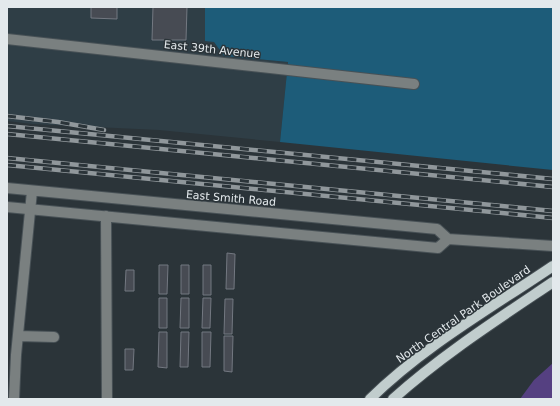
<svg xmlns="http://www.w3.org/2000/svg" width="560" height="406" viewBox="0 0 560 406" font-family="'DejaVu Sans',sans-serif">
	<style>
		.built { fill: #2f3e46 }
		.green { fill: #1d5c79 }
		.water { fill: #554081 }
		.building { fill: #474b53; stroke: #737881 }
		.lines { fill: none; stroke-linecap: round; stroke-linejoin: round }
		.minor-casing { stroke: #485156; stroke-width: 12 }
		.major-casing { stroke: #485156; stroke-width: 12 }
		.minor { stroke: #7a8080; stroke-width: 10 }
		.major { stroke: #c1cdcd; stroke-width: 10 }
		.rail-casing { stroke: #90979b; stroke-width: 4.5 }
		.rail { stroke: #2b3439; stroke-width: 3; stroke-dasharray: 9; stroke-linecap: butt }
		.labels { text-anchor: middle; stroke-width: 3; stroke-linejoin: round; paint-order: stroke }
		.street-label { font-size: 11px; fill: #e3e9ec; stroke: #2b3439 }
	</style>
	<rect width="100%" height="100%" fill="#2b3439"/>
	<path class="built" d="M7 7H205V40L214 42 224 56 288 62 280 142 159 130 32 124 7 121Z"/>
	<path class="green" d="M205 7H553V170L280 142 288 62 224 56 214 42 205 41Z"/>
	<path class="water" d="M553 363V399H520L534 380Z"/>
	<path class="building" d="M91 7H117V19L91 18Z
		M153 7H187L186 40H152Z
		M227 253 235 254 234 289H226Z
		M159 265H168L167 294H159Z
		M181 265H189V294H181Z
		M203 265H211V295H203Z
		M126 270H134V291H125Z
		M159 298H167V328H159Z
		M181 298H189V328H180Z
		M203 298H211L210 328H202Z
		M225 299H233L232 334H224Z
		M159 332H167V368L158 367Z
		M181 332H189L188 367H180Z
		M202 332H211L210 367H202Z
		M224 336H233L232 372 224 371Z
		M125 349H134L133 370H125Z"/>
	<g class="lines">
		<g class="minor-casing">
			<path id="minor" d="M7 39 414 84
				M7 188 437 229 448 239 553 246
				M7 207 438 248 448 239
				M106 216 107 399
				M18 336 54 337
				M14 399 16 355 32 191"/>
		</g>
		<g class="major-casing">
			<path id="major" d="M370 399C424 346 491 308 553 266
				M393 399C442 355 498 319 553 282"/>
		</g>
		<use href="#minor" class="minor"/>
		<use href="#major" class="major"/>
		<g class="rail-casing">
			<path id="rail" d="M7 116 58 122 104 130
				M7 126 553 179
				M7 134 553 187
				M7 158 553 211
				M7 165 553 218"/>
		</g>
		<use href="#rail" class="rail"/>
	</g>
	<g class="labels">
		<g class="street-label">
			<text transform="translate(212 49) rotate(6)" y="4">East 39th Avenue</text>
			<text transform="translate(231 198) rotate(5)" y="4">East Smith Road</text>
			<text transform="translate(463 314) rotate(-35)" y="4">North Central Park Boulevard</text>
		</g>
	</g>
	<rect width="560" height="406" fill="none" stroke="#e3e9ec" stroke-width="16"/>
</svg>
